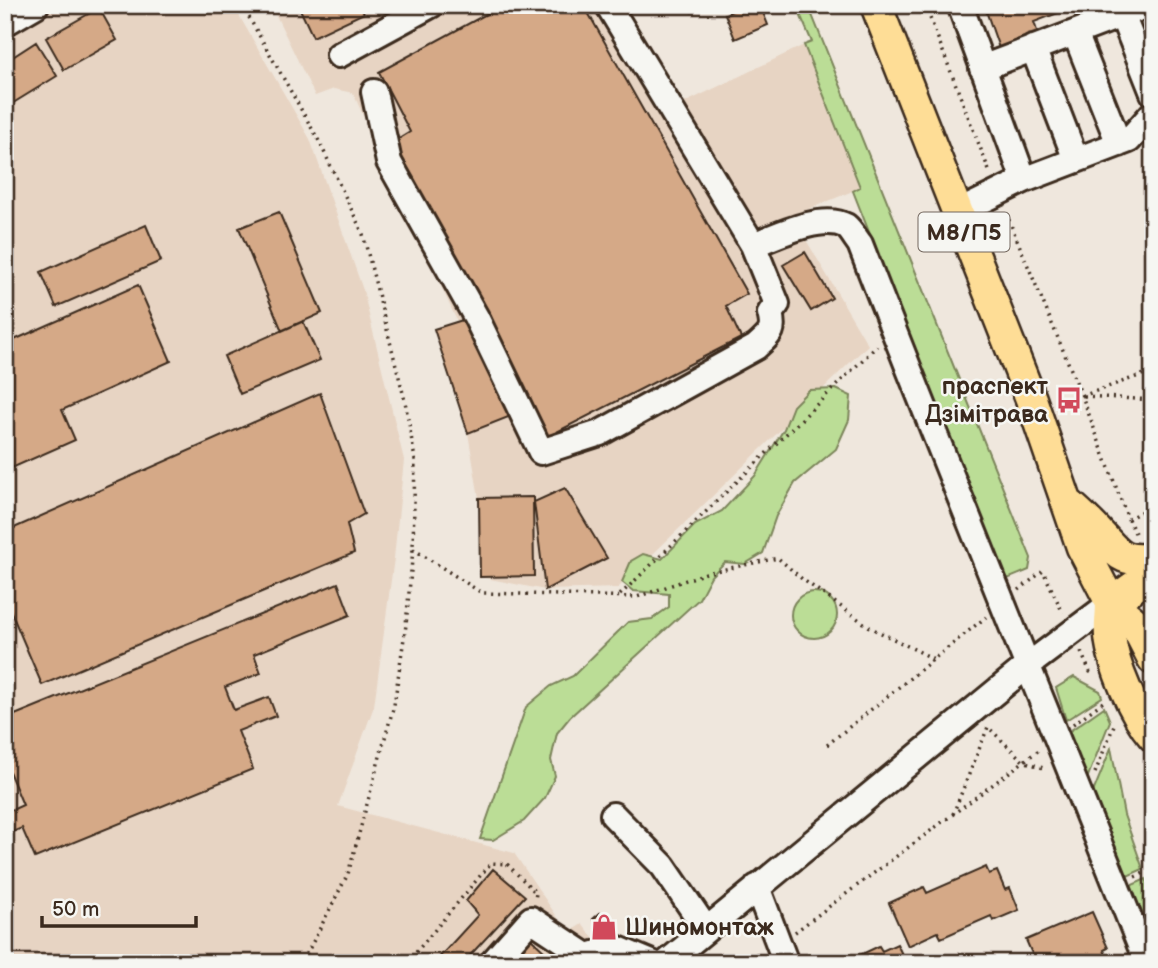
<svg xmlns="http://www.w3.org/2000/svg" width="1158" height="968" viewBox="0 0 1158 968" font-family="'Balsamiq Sans',sans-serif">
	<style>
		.built { fill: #e7d4c3 }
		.green { fill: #bbdd96; stroke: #7b845a; stroke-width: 2 }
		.building { fill: #d5a987; stroke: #3b2a1e; stroke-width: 2 }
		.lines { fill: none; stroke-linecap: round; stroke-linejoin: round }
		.minor-casing { stroke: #3b2a1e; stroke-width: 30 }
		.major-casing { stroke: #3b2a1e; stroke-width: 35 }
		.path { stroke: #3b2a1e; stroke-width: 3.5; stroke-dasharray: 2 5; stroke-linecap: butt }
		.minor { stroke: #f6f6f2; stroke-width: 24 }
		.major { stroke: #fedd96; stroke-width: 30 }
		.labels { text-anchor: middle; stroke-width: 5; stroke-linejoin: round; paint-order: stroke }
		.shield { fill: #f6f6f2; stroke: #73675e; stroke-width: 2 }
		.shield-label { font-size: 23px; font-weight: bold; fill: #3b2a1e }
		.poi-label { font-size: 24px; font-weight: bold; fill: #3b2a1e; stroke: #f6f6f2; text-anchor: end }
	</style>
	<rect width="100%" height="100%" fill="#efe7dd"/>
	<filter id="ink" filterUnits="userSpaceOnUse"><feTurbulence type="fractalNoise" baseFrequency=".0143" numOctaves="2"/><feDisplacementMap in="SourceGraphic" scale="14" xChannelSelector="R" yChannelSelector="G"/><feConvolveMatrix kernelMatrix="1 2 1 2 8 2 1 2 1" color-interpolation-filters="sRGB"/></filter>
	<g filter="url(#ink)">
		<path class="built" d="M5 5H233L310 139 363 290 404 460 394 558 374 706 338 806 514 853 568 933 582 924 613 963H5Z
			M271 5H623L682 104 804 45 860 188 792 216 868 345 618 588 545 590 480 577 479 498 468 433 434 329 457 321 353 93 334 89 315 96Z"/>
		<path class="green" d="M796 5H808L1031 558 1029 570 1005 580 853 191 860 187 804 45 812 42Z
			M836 389 851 396 849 420 836 449 795 483 776 516 763 553 745 564 725 562 711 576 699 599 570 717 557 733 551 760 555 776 545 798 524 821 493 840 480 839 526 707 551 686 573 676 628 622 652 619 669 607V594L633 591 622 582 631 561 643 554 662 559 695 525 722 511 755 476 784 429 793 406 809 390Z
			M791 615a23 23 0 1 1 46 0a23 23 0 1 1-46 0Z
			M1074 677 1100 691 1102 697 1066 720 1056 688Z
			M1104 707 1110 721 1085 784 1067 733Z
			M1111 748 1124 815 1143 869 1123 878 1092 795Z
			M1146 879 1153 895V943L1130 886Z"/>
		<path class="building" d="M298 5H361L364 13 313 37Z
			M503 5H562L565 11 586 9 747 294 726 306 741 338 545 438 392 143 410 132 379 72Z
			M689 5H708L692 12Z
			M746 5H760L768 25 735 39 725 14Z
			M984 5H1079L1034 22 1039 37 1000 51Z
			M99 8 117 40 64 70 46 38Z
			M36 42 57 76 5 108V62Z
			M279 212 322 313 282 331 239 228Z
			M146 225 161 261 56 307 41 272Z
			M805 252 832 298 811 311 783 265Z
			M138 285 171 361 62 410 75 440 5 471V344Z
			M472 317 511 416 468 433 434 329Z
			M303 321 320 360 240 394 224 356Z
			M320 393 364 514 347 524 354 553 42 685 5 598V532Z
			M565 488 607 558 545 590 534 502Z
			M533 497 534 576 480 577 479 498Z
			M338 583 350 615 254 654 261 673 225 687 234 710 269 697 276 716 238 731 253 769 35 858 22 828 5 835V813L23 805 5 762V719Z
			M986 867 989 874 997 871 1005 890 1010 888 1019 910 993 921 991 916 941 938 938 932 908 946 889 903 924 887 927 893Z
			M493 869 525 896 463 963H434L478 915 466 901Z
			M1092 912 1108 948 1104 950 1109 962 1036 963 1026 940Z
			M600 913 616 936 608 942 593 919Z
			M530 938 546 953 537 963H507Z
			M897 944 906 963H843L879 946 882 951Z"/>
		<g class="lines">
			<g class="minor-casing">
				<path id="minor" d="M960 5 1024 180
					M1122 15 1153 93
					M5 23 36 5
					M1075 33 1119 144
					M1033 48 1076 160
					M339 55 431 5
					M982 68 1148 5
					M374 92 389 162 476 317 541 452 600 433 756 347C770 334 775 332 770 313L777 304 753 245 608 5
					M957 213 1024 180 1129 140 1153 113
					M753 245C776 236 822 213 846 226 851 230 856 239 860 244 953 485 1052 723 1147 963
					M613 815 663 866 706 929
					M757 887 786 963
					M492 963 531 919 587 956
					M580 963 587 956 616 948 652 963
					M666 963 1027 666 1111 603"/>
			</g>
			<g class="major-casing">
				<path id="major" d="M876 5 1031 399 1082 547 1111 603 1134 622 1153 659
					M1070 505C1080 514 1090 523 1099 533 1120 555 1119 561 1153 559
					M1111 603C1111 614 1109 626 1110 636 1113 666 1134 714 1153 736
					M1111 603 1153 573"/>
			</g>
			<path class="path" d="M242 5 319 141 363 234 405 401 415 459 413 549 406 625 394 705 348 874 302 963
				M925 5 990 173
				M1006 213 1082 396 1128 519 1153 505
				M1082 396 1153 371
				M1084 396 1153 400
				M1128 519 1135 533
				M413 549 482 593 637 597 706 573 778 558 802 579 871 628 934 659
				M1019 590 1043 571 1063 613
				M620 595 877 346
				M1081 652 1090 672 1094 674
				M1073 724 1103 702
				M827 745 986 617
				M1095 773 1114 725
				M953 814 988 727 1023 761 1046 769
				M1135 877 1153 869
				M795 932 1039 750
				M407 963 491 863 507 864 536 893 535 900
				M737 963 759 953"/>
			<use href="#minor" class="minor"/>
			<use href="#major" class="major"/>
		</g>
	</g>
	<defs>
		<g id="bus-bare" transform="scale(2.1)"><path d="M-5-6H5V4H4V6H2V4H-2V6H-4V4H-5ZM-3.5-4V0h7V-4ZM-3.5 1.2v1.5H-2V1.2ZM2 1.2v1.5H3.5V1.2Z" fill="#d1495b" stroke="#f6f6f2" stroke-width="2.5" paint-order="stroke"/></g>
		<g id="shop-bare" transform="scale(2.1)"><path d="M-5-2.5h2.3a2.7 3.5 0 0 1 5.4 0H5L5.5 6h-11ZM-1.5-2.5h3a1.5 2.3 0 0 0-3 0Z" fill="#d1495b" stroke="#f6f6f2" stroke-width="2.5" paint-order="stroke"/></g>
	</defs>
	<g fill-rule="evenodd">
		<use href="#bus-bare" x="1069" y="400"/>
		<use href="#shop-bare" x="604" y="927"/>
	</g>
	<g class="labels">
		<rect class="shield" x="918.5" y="212.5" width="91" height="39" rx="5"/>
		<g class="shield-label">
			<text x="964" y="240">М8/П5</text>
		</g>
		<g class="poi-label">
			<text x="1048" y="394">праспект<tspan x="1048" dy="28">Дзімітрава</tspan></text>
			<text x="625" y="935" text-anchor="start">Шиномонтаж</text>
		</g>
	</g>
	<rect width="1158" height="968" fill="none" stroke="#f6f6f2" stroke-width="28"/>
	<rect x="14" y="14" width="1130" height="940" fill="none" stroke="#3b2a1e" stroke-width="2.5" filter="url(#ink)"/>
	<path d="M42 916v10h154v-10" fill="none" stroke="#3b2a1e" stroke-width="3.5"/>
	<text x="52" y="916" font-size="21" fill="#3b2a1e" stroke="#f6f6f2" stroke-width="5" paint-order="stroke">50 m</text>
</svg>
